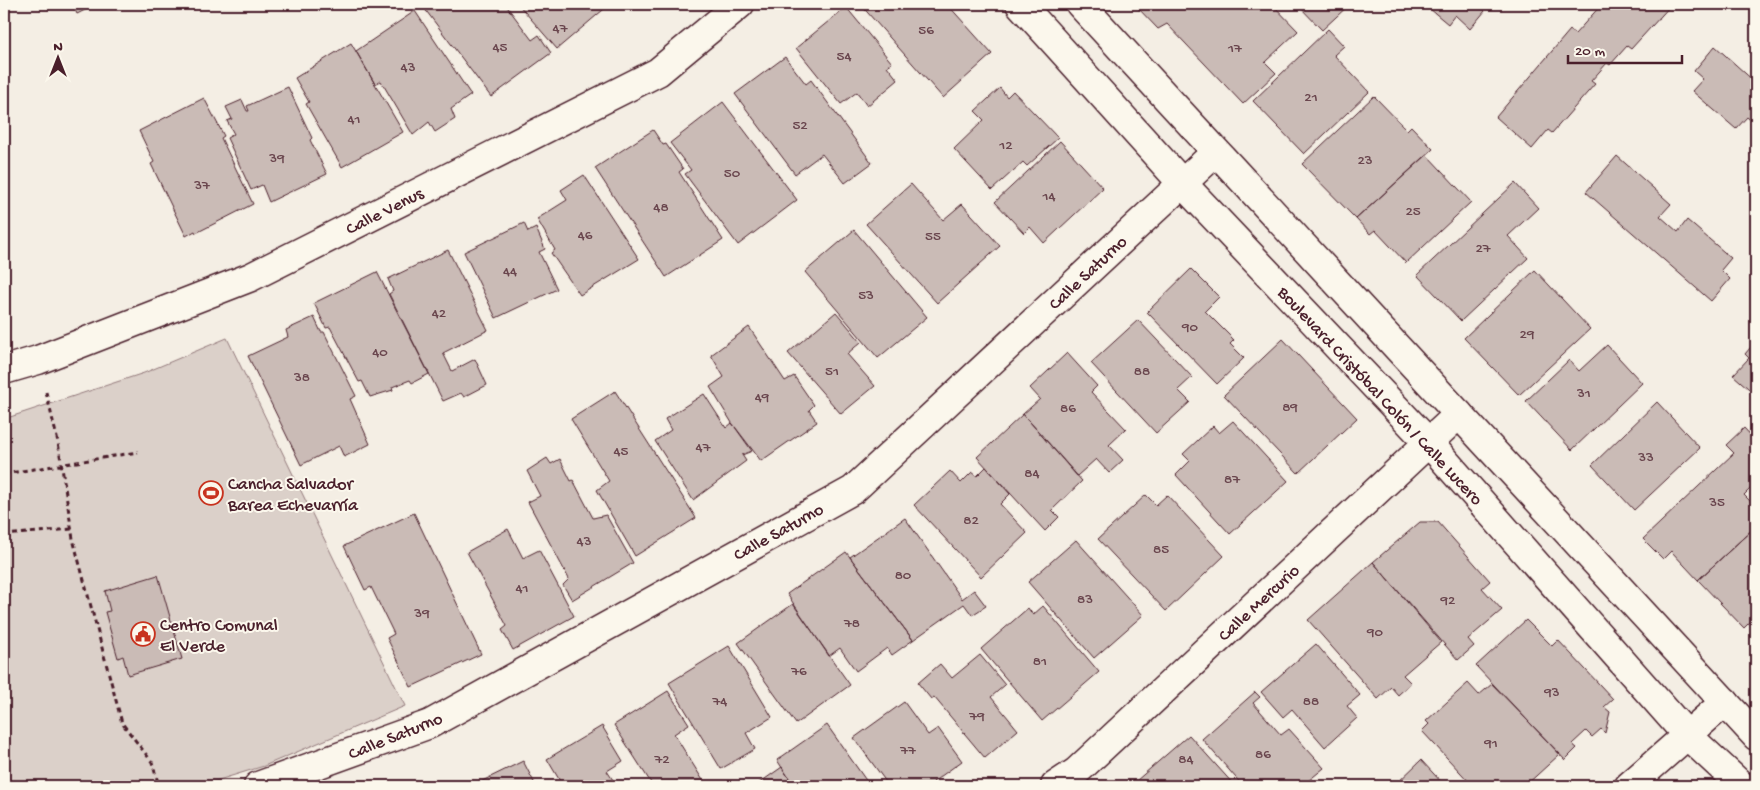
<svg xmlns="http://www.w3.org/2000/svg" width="1760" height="790" viewBox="0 0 1760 790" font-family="'Gochi Hand',sans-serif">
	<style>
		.green { fill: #dbd0c9; stroke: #92787a }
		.building { fill: #cabbb6; stroke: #4a1f2b }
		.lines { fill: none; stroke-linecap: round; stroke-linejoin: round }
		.street-casing { stroke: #4a1f2b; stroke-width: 31 }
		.secondary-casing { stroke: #4a1f2b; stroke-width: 31 }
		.path { stroke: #4a1f2b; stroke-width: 3; stroke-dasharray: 5 4; stroke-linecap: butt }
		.street { stroke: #fbf7ec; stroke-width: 28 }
		.secondary { stroke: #fbf7ec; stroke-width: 28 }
		.labels { text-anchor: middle; stroke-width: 4; stroke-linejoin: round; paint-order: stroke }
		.number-label { font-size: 15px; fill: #6a464e }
		.street-label { font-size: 18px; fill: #4a1f2b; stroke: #fbf7ec }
		.poi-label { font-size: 18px; fill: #4a1f2b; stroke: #fbf7ec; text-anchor: start }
	</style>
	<rect width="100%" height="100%" fill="#f4eee4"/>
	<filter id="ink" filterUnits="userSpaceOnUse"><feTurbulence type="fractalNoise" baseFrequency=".02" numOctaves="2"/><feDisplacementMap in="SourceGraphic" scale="10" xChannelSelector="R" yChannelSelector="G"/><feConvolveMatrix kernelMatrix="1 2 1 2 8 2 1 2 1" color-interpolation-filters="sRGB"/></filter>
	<g filter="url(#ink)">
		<path class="green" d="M227 338 405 706 264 766 199 786H4V419L144 373Z"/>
		<path class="building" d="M72 4H97L77 14Z
			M421 4H505L532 40 539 35 551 53 491 97Z
			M518 4H610L557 49Z
			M860 4H947L992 54 943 98Z
			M1138 4H1272L1298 31 1265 62 1276 73 1243 104 1167 24 1158 29 1136 6Z
			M1297 4H1350L1322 30Z
			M1424 4H1477L1485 11 1470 29 1455 15 1448 24Z
			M1602 4H1672L1631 49 1627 46 1610 65 1607 63 1591 81 1595 84 1552 133 1548 130 1532 149 1496 117 1570 30 1575 34Z
			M846 7 892 63 887 66 898 80 867 106 857 92 841 104 796 48Z
			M415 11 471 95 451 109 455 119 435 132 429 122 413 135 381 81 375 84 356 51Z
			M1328 29 1344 46 1334 55 1369 92 1304 154 1253 101Z
			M351 43 403 132 342 167 306 104 309 102 295 78Z
			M1715 46 1756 83V125L1747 117 1736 129 1692 91 1703 79 1694 71Z
			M785 57 806 84 811 80 872 163 845 183 822 154 795 174 735 94Z
			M288 87 312 138 310 140 327 174 269 202 262 185 251 190 227 138 234 134 227 121 232 119 226 107 242 100 247 111H249L247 106Z
			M1000 88 1007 97 1013 91 1058 138 1027 166 1023 162 992 190 954 149 984 120 975 111Z
			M1374 96 1407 130 1411 126 1433 149 1356 219 1302 164Z
			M204 98 224 136 221 138 253 204 196 233 195 231 186 236 151 164 154 162 139 131Z
			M723 102 797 200 738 245 685 174 691 170 670 143Z
			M653 130 663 145 666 144 683 169 679 172 723 240 666 277 595 168Z
			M1060 141 1103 188 1044 243 1030 227 1024 233 995 202Z
			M1427 155 1471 202 1406 263 1375 230 1370 234 1356 219Z
			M1617 156 1671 204 1660 216 1678 232 1687 220 1731 258 1721 270 1730 279 1711 301 1586 192Z
			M584 175 639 259 580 295 551 253 555 250 537 219 567 200 561 190Z
			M1515 183 1538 208 1508 236 1528 258 1461 321 1417 275Z
			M911 184 943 220 962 204 1000 246 937 303 866 224Z
			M524 223 528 232 536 228 545 249 539 252 557 289 496 318 464 252Z
			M854 230 927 317 878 358 805 272Z
			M448 250 488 330 443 353 452 371 475 359 487 385 464 397 461 393 443 401 389 294 393 291 388 279Z
			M1191 269 1219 297 1205 311 1234 340 1230 344 1244 358 1217 384 1147 312Z
			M1535 270 1590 329 1519 395 1464 338Z
			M377 272 429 374 412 383 410 380 392 387 393 390 370 397 362 381 359 382 330 327 326 328 314 303Z
			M836 312 861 342 847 354 875 386 841 414 788 353Z
			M314 317 321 332H324L356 396 350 399 370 444 344 457 339 446 301 465 248 356 288 337 286 330Z
			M1138 320 1192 377 1178 390 1190 402 1156 433 1091 363Z
			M749 327 785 381 794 376 814 405 809 410 817 422 761 461 732 423 710 387 724 377 711 355Z
			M1283 339 1357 418 1298 473 1224 395Z
			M1756 341V395L1733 375 1749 358 1745 354Z
			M1607 345 1642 383 1572 450 1526 401 1569 360 1579 371Z
			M1067 353 1097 386 1091 392 1126 429 1109 445 1123 460 1109 473 1096 459 1077 476 1023 414 1040 399 1030 388Z
			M615 391 696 518 635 556 597 490 609 481 571 419Z
			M704 394 726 428 732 423 752 451 742 455 746 461 693 500 655 441 671 430 665 419Z
			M1657 402 1700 448 1634 510 1592 465Z
			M1023 414 1082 481 1052 510 1059 517 1045 531 977 457Z
			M1233 421 1288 481 1230 534 1176 475 1190 461 1183 454 1213 426 1219 433Z
			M1744 428 1756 441V483L1744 495 1756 507V526L1698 580 1671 551 1663 559 1643 539 1734 453 1726 445Z
			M547 458 551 464 560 459 571 481 573 480 593 518 606 515 633 563 572 600 563 585 569 579 528 502 540 496 527 471Z
			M986 467 1010 494 1000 504 1027 533 981 577 914 505 950 471 961 483 972 472 977 476Z
			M1146 495 1156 505 1167 495 1224 556 1166 611 1098 539Z
			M414 513 481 654 411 687 387 638 394 634 371 587 365 590 344 546Z
			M905 518 962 599 974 590 986 606 972 615 964 604 913 640 850 557Z
			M1420 522H1438L1490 581 1482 588 1502 610 1468 639 1474 646 1458 660 1373 562Z
			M1756 526V616L1744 628 1698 580Z
			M508 529 523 558 539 550 574 616 513 650 502 630 507 626 467 552Z
			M1076 540 1143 615 1094 658 1028 582Z
			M846 552 913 640 892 655 887 648 856 671 840 648 829 656 787 594Z
			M1373 562 1441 642 1403 675 1411 683 1398 695 1391 687 1378 699 1308 620Z
			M158 575 182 659 128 675 123 656 118 658 105 612 110 611 105 591Z
			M793 604 850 685 796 724 738 643Z
			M1043 606 1099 672 1042 721 981 649 1028 608 1033 615Z
			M1526 620 1552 646 1558 640 1613 699 1604 707 1610 712 1605 733 1601 729 1592 737 1586 731 1572 744 1577 748 1565 760 1476 666Z
			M1316 644 1360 695 1347 706 1357 718 1325 747 1292 709 1283 717 1261 692Z
			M729 646 772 717 746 733 755 749 721 769 669 683Z
			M980 655 1005 685 991 697 1018 730 985 758 934 697 931 699 918 683 940 664 952 678Z
			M1468 683 1479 695 1492 684 1560 754 1525 786H1473L1422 731 1429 724 1426 721Z
			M668 691 689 724 674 734 704 782 697 786H653L614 725Z
			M1255 692 1260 697 1253 703 1281 735 1289 729 1324 768 1302 786H1243L1202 739Z
			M904 702 928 735 938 728 962 761 933 782 937 786H889L854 738Z
			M827 725 870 786H794L777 760Z
			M602 726 623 761 607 771 617 786H563L547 759Z
			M1189 735 1235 786H1141L1136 781Z
			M1421 760 1445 786H1394Z
			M523 761 536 786H472Z
			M782 767 794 786H755Z"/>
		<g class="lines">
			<g class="street-casing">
				<path id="street" d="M4 370 38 360 251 277 658 72 740 4
					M258 786 430 724 853 490 1216 152
					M1055 786 1076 772 1459 414
					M1629 786 1725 702"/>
			</g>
			<g class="secondary-casing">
				<path id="secondary" d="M1020 4 1182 183 1429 443 1687 735 1742 786
					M1080 4 1756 736"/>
			</g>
			<path class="path" d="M46 392 58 442 73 539 122 723 152 762 159 786
				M4 474 138 452
				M4 535 72 529"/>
			<use href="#street" class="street"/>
			<use href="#secondary" class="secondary"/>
		</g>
	</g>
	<defs>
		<g id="stadium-ring" transform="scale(1.25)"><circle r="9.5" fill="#fbf7ec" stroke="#c8321e" stroke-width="1.5"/><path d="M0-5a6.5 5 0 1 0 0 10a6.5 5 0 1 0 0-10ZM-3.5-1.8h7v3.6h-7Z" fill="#c8321e"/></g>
		<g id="civic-ring" transform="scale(1.25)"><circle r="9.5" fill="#fbf7ec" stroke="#c8321e" stroke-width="1.5"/><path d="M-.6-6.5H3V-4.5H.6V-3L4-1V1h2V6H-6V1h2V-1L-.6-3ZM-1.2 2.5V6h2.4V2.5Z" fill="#c8321e"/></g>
	</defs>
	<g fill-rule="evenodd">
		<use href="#stadium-ring" x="211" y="493"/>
		<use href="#civic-ring" x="143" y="634"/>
	</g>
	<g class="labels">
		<g class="number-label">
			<text x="560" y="32">47</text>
			<text x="926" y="34">56</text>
			<text x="500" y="51">45</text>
			<text x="1235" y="52">17</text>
			<text x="844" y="60">54</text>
			<text x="408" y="71">43</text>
			<text x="1311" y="101">21</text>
			<text x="354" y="123">41</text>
			<text x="800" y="129">52</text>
			<text x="1006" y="149">12</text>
			<text x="277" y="162">39</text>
			<text x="1365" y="164">23</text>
			<text x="732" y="177">50</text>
			<text x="202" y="189">37</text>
			<text x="1049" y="200">14</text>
			<text x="661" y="211">48</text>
			<text x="1413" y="215">25</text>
			<text x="585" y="239">46</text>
			<text x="933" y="240">55</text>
			<text x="1483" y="252">27</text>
			<text x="510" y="275">44</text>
			<text x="866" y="299">53</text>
			<text x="439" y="317">42</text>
			<text x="1190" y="331">90</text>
			<text x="1527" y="338">29</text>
			<text x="380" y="356">40</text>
			<text x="832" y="375">51</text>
			<text x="1142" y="375">88</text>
			<text x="302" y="381">38</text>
			<text x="1584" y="397">31</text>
			<text x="762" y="401">49</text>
			<text x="1290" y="411">89</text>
			<text x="1068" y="412">86</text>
			<text x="703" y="451">47</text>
			<text x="621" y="455">45</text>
			<text x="1646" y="461">33</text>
			<text x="1032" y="477">84</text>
			<text x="1232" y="483">87</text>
			<text x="1717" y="506">35</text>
			<text x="971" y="524">82</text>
			<text x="584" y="545">43</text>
			<text x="1161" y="553">85</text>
			<text x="903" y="579">80</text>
			<text x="522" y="592">41</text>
			<text x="1085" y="603">83</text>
			<text x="1448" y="604">92</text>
			<text x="422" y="617">39</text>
			<text x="852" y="627">78</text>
			<text x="1375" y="636">90</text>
			<text x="1040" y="665">81</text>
			<text x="799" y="675">76</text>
			<text x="1552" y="696">93</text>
			<text x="720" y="705">74</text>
			<text x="1311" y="705">88</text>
			<text x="977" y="720">79</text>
			<text x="1491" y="747">91</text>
			<text x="908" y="754">77</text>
			<text x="1263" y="758">86</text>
			<text x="662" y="763">72</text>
			<text x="1186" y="763">84</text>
		</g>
		<g class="street-label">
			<text transform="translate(384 210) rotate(-27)" y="6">Calle Venus</text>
			<text transform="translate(1087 272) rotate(-43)" y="6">Calle Saturno</text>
			<text transform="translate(1381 395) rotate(47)" y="6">Boulevard Cristóbal Colón / Calle Lucero</text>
			<text transform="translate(778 531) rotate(-29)" y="6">Calle Saturno</text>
			<text transform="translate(1258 602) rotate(-43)" y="6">Calle Mercurio</text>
			<text transform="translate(395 735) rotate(-22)" y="6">Calle Saturno</text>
		</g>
		<g class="poi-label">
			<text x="228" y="489">Cancha Salvador<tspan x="228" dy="21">Barea Echevarría</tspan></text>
			<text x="160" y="630">Centro Comunal<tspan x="160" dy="21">El Verde</tspan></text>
		</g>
	</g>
	<rect width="1760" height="790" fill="none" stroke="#fbf7ec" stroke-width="20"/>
	<rect x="10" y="10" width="1740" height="770" fill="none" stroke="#4a1f2b" stroke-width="2" filter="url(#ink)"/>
	<g transform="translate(58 58)" stroke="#fbf7ec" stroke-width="4" paint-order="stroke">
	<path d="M0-4L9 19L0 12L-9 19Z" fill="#4a1f2b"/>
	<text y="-8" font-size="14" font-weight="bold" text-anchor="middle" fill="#4a1f2b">N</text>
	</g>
	<path d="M1568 55v8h114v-8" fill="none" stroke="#4a1f2b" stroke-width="2.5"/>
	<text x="1575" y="55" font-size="15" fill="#4a1f2b" stroke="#fbf7ec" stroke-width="4" paint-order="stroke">20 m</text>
</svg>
